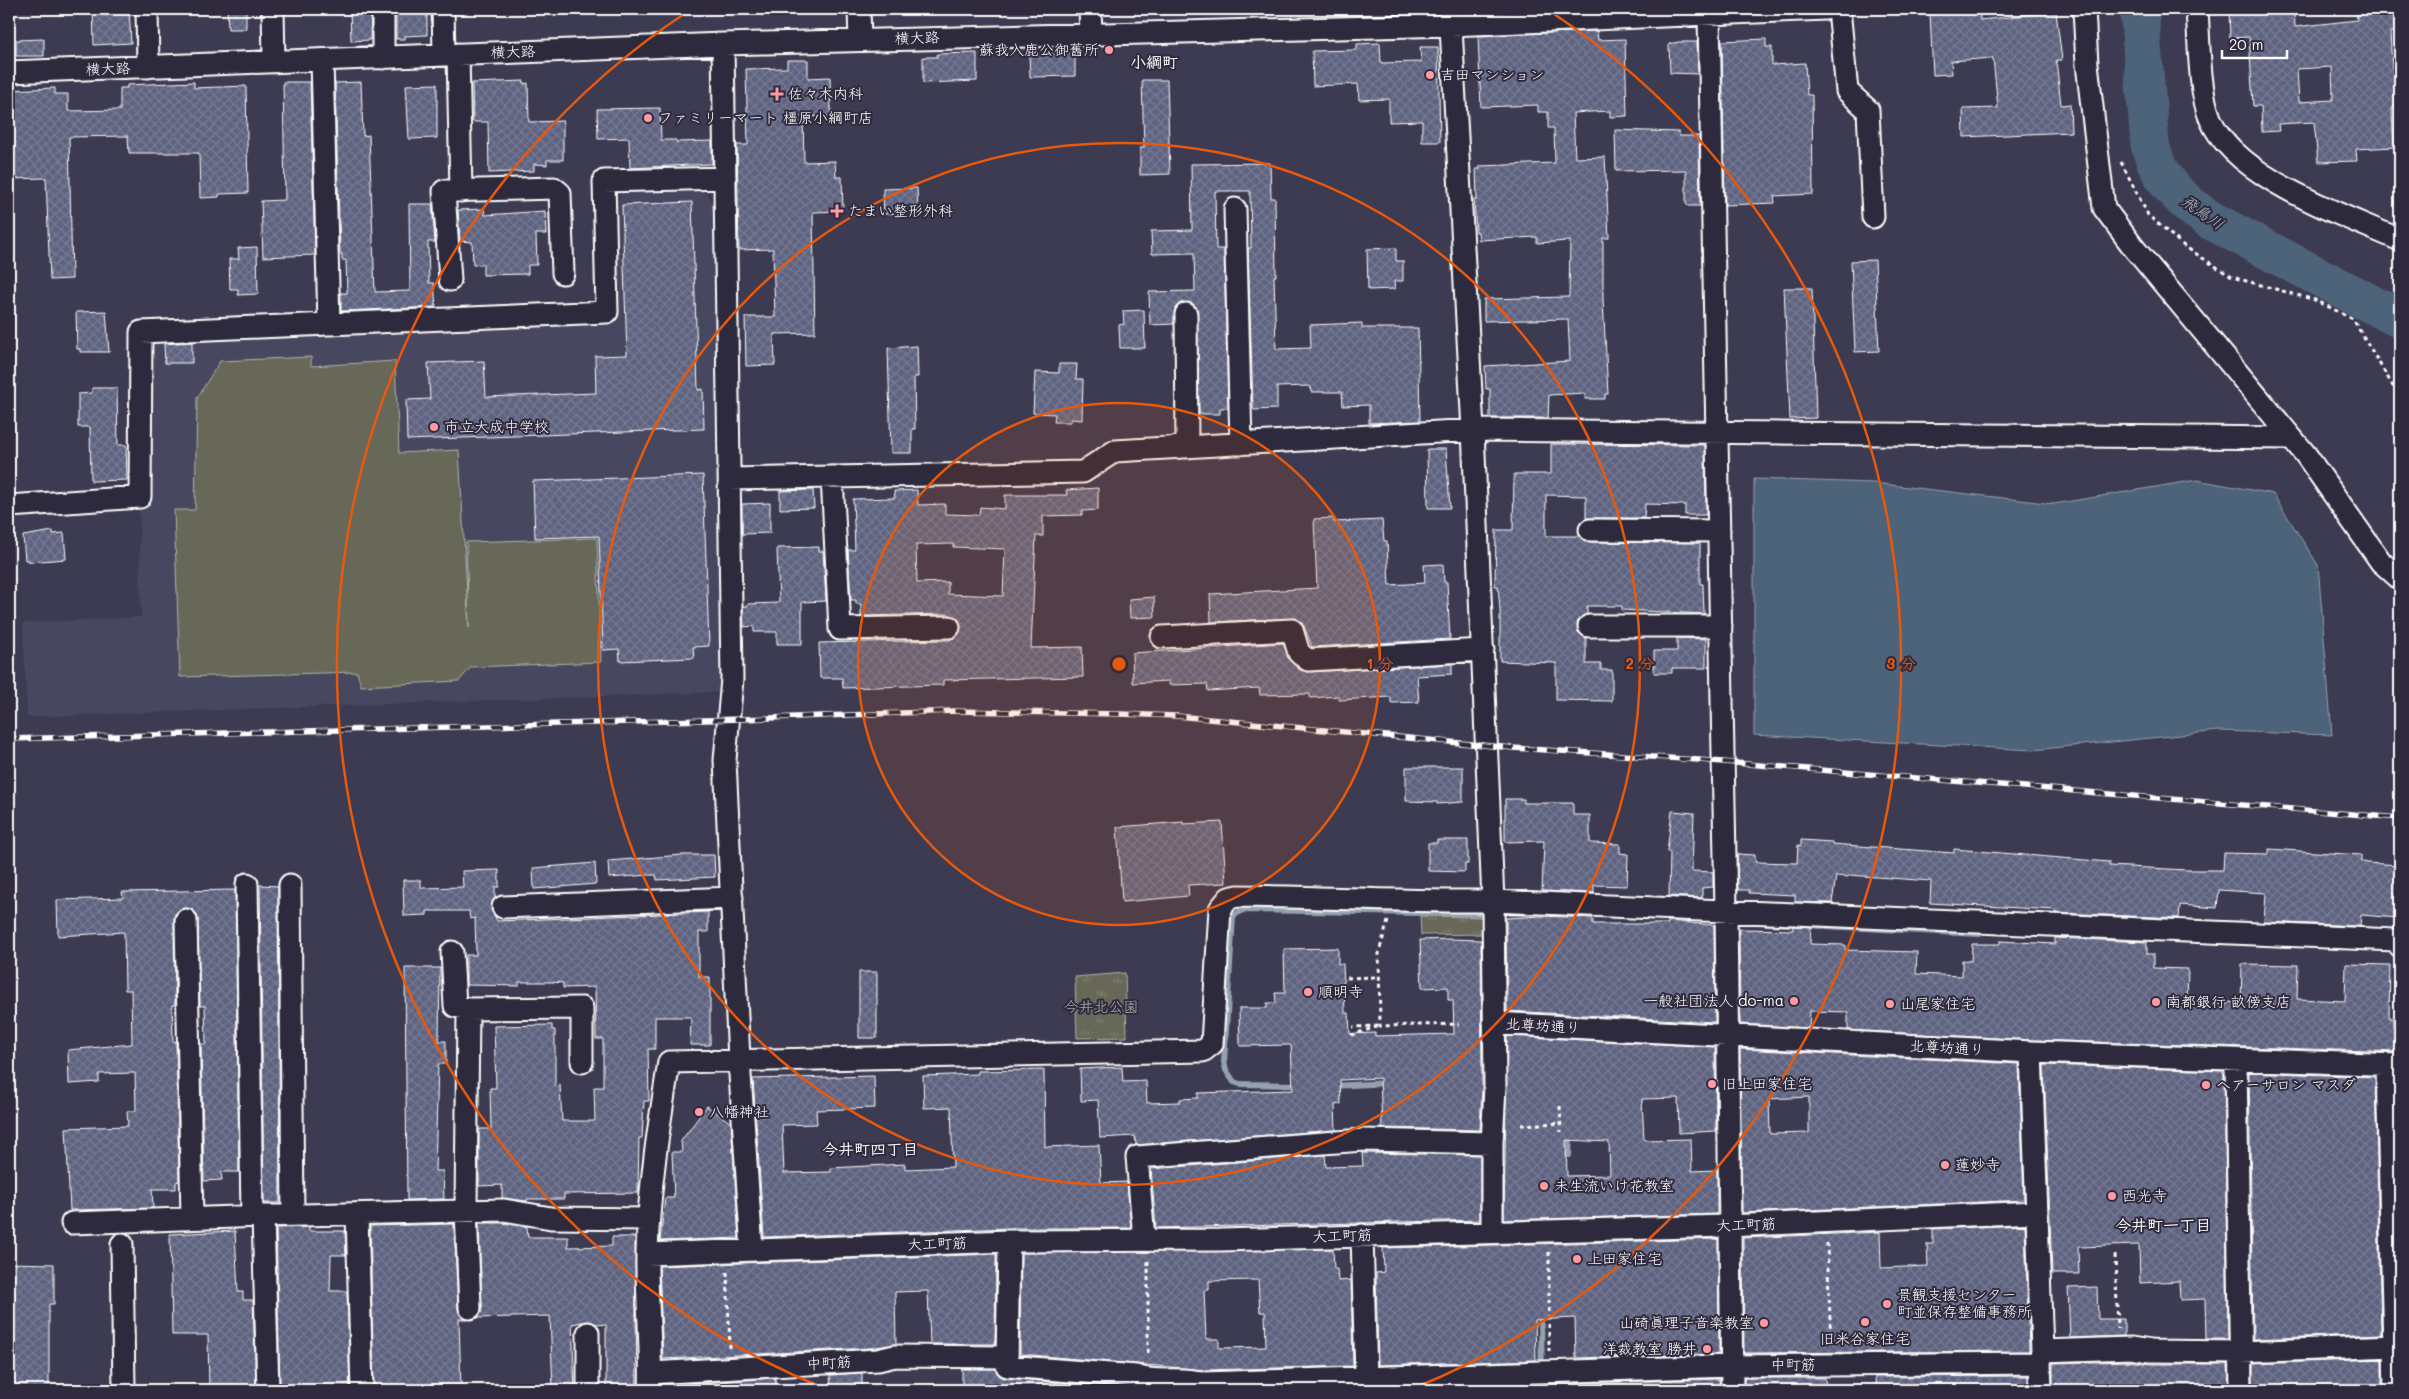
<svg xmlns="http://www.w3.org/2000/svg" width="2409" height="1399" viewBox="0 0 2409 1399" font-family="Mali,'Klee One',sans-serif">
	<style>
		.built { fill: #47475f }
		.park { fill: url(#park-tufts); stroke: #b3b4ac }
		.pitch { fill: #676859; stroke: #b3b4ac }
		.water { fill: #4e637a; stroke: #95a1af }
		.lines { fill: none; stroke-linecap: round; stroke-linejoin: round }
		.stream { stroke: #95a1af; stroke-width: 6 }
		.river { stroke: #4e637a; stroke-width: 39 }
		.building { fill: url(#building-cross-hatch); stroke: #fff; fill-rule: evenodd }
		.minor-casing { stroke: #fff; stroke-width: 25 }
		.path { stroke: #fff; stroke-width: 3; stroke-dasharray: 4 4; stroke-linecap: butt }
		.minor { stroke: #2f2a3d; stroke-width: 21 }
		.rail-casing { stroke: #fff; stroke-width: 5.5 }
		.rail { stroke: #2f2a3d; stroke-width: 4; stroke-dasharray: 11; stroke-linecap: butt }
		.ring { fill: none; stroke: #e8590c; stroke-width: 2.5 }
		.poi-dot { fill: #ff9aa2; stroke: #2f2a3d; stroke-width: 2 }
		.labels { text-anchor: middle; stroke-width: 4; stroke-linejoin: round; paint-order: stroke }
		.street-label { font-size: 15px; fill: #fff; stroke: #2f2a3d }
		.poi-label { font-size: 15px; fill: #fff; stroke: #2f2a3d; text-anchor: start }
		.park-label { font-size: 15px; fill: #b3b4ac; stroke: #2f2a3d }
		.neighbourhood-label { font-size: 16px; font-weight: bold; fill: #fff; stroke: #2f2a3d }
		.water-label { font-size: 16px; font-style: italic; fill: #afb9c3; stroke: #2f2a3d }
		.centre { fill: #e8590c; stroke: #2f2a3d; stroke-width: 2.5 }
		.ring-label { font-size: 15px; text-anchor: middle; font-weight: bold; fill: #e8590c; stroke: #2f2a3d; stroke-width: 4; stroke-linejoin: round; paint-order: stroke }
	</style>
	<defs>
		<pattern id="park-tufts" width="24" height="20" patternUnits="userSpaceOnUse" patternTransform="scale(1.25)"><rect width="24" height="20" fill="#676859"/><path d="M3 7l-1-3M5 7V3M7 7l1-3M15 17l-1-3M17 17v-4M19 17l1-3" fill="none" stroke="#7e7f72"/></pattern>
		<pattern id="building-cross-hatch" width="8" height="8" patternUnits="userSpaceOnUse" patternTransform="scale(1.25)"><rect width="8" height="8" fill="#5e6380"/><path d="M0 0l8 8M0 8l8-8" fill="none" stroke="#767a93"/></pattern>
	</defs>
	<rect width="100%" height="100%" fill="#3d3b51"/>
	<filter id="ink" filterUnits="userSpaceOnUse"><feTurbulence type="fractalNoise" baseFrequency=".02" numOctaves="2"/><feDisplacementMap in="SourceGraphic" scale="10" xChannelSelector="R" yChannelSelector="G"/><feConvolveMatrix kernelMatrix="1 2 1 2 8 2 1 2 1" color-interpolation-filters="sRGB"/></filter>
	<g filter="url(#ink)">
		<path class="built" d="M702 189 717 206 721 692 27 717 23 623 141 617 139 510 151 502 146 352 160 338 618 319 614 205 622 192Z"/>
		<path class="park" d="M1420 916 1485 917V934L1421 935Z
			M1125 973 1127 1037 1077 1038 1075 977Z"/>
		<path class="pitch" d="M311 357V366L395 361 399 453 459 450 469 628 466 542 597 538 601 662 471 667 459 681 361 686 357 672 180 677 174 510H195L197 398 220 361Z"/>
		<path class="water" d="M1754 479 1874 483 2054 504 2197 480 2273 494 2318 565 2332 735 2219 731 2033 750 1754 735Z"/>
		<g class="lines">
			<path class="stream" d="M1511 913H1535
				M1766 923 1979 934
				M1301 1085 1240 1084 1234 1082 1226 1070 1224 1062 1233 916 1242 910 1482 914
				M1333 1086 1388 1083
				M1558 1155H1569L1570 1133
				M1541 1312 1542 1390"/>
			<path class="river" d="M2139 9 2150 144C2158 179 2182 202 2212 221L2400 319"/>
		</g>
		<path class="building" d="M93 9H129L131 43 94 45Z
			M227 9H246V29H228Z
			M350 9H371L370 40 351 41Z
			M396 9H416V14H427V35L405 36V39H396Z
			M2229 9H2294L2295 27 2357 20 2356 9H2395L2396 32H2390L2392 68H2397L2400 107H2393L2392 112 2394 147 2356 149 2357 161 2318 162 2314 122 2278 124 2279 131 2262 132 2261 106H2253L2249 37 2230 38ZM2332 67 2333 100 2299 102 2297 69Z
			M1980 11V20L2056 12 2062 60H2056L2061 105 2070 104 2071 132 1964 137 1963 109 1998 108 1993 58 1951 61 1952 74 1933 75 1930 14Z
			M1597 31 1598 40 1625 39 1627 116 1610 117V111L1573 113 1575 158 1605 157 1609 238H1603V299L1608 394H1605V399H1585V393L1549 395 1548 418H1490V389H1486L1485 366 1570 361 1568 319 1484 321V299L1569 297 1570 241 1537 243V237L1479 240 1478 232H1476L1474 200H1477L1476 169H1480V166L1555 163 1554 128H1548V112H1538V105L1481 107 1478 36Z
			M44 39V56H16V40Z
			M1766 39V47H1772V65L1805 63 1807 95H1812L1813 194 1774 196 1775 203 1725 205 1722 41Z
			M1679 42H1697L1698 74 1670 73 1669 44Z
			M1380 43 1381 63 1421 62 1420 47H1438L1440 142H1422V121L1389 122V99L1359 100 1358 84 1313 86 1312 51 1357 50V44Z
			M1075 52V76L1030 77 1029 53Z
			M977 53V81L923 83V57H937V54Z
			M787 60H808V78L830 77 831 116 803 117 804 162 835 161 836 177H842L843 211 813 212 815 333 774 334 775 365 746 366 745 317H775L773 249 739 250 737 145H748L746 69 787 68Z
			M1142 80H1167L1170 174 1140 175V148H1144Z
			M524 81V84L528 83 529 122 563 121V160H547V165L534 164V171L489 173 488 122H473L472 83Z
			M194 82V88L246 86 248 193 219 194V197L200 198 199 153H129L128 136 69 137 72 279 50 280 46 178 9 179V90L55 88V94H68V111L120 110V88H127V85Z
			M283 82H310L315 255 263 257 261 201 285 200Z
			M361 82 363 136 369 135 375 292 410 291 409 204H432L435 242H428L429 283H434L436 307 341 311V293H347L346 260H342V254H340L335 83Z
			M437 84V138L409 139 406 85Z
			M660 108 661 140H676V142L712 141V164L630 168 629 138 598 139 597 109Z
			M1615 130 1679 132V136H1699L1700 206H1688L1686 204V170L1616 171Z
			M1270 163 1271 198H1275L1276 276H1274L1276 349 1311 348 1310 325 1362 323V328H1418L1420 421 1369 423V405L1343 406 1342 392H1311L1310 386 1277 387V409L1254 410 1253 407 1248 248H1251L1250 191H1215L1216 249H1224L1228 408H1220V414H1199L1197 308 1192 303H1180L1175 308 1174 324 1150 325 1149 292 1195 291 1194 253 1152 254 1151 231 1192 230 1191 164Z
			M917 188 918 212 884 214 883 189Z
			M692 202 698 390 703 389 704 429 407 440 406 400 430 399 428 363 484 361 486 397 596 393 595 356 627 355 622 205Z
			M484 209 485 215 545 211 546 234H536L537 265H528V274L483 275V264L473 265 472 242 460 241 458 210Z
			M257 247 258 294 238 295V289H230L229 259H239L238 248Z
			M1396 248V261H1403V281H1394L1395 289 1368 290 1367 249Z
			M1875 260 1879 351 1855 352 1851 261Z
			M1784 288H1812L1816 418 1790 419Z
			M1144 310 1145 348H1120L1119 325 1124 324 1123 311Z
			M106 311 109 352H80V349H77L76 312Z
			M192 342V363H165L164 344Z
			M917 346 918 377H914L915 429H912V453H891L888 348Z
			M1059 364H1077L1076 379H1083L1082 420 1071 419V422H1054L1055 414 1033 413 1035 372 1059 373Z
			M92 388H117L118 445H126L127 480 91 481 90 427H78V394L92 393Z
			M1551 444 1705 445 1706 515H1685V505L1645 504 1644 518H1586V496L1546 495V536H1579L1590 542 1700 543V584H1703L1704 614 1622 610V606H1587V614L1578 620V632L1586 638V664H1601V670H1612V701L1556 700V663L1500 661V609L1498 586H1495L1496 530H1513L1514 474H1551Z
			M1427 449H1446L1450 508H1428Z
			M703 475 709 646 693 647 694 658 620 661 619 649 603 650 599 536 535 538 533 481Z
			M1098 488V510L1082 511V515L1043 516V536H1036L1031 648 1082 647 1083 677 943 680V685L843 688 842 678H820L819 643 949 640 956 637 961 627 959 620 949 614 861 616V604H856V600H851L848 550H855L853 499 895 498 894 491 917 490 918 505 945 504V514L979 515 980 507 1005 509V495H1067L1066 490ZM953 544V547L1005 549 1003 596 948 594V582L917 583 916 545Z
			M813 490 814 508 780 509V491Z
			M770 503V533L742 534V504Z
			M1334 518V522L1382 520 1384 541H1387L1389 585 1425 583 1424 565 1443 564 1444 582H1447L1450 639 1312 647 1304 626 1296 618 1211 622 1210 594 1317 588 1314 519Z
			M53 531V534L64 533 66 559 29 562V560H25L23 536Z
			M819 547V551H823L826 601 802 602V644H777V632H754V626L744 627 743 606H748V604L779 603 777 548Z
			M1154 597 1155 617 1130 618 1129 599Z
			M1677 638 1706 639V668H1672V673H1654V651H1677Z
			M1283 643 1291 662 1300 670 1308 672 1452 664V674L1417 676 1419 702 1391 703V697L1339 700V696L1310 698V694L1260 695 1259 688 1208 691 1207 684 1169 685V681L1133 683 1132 653Z
			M1406 767H1463V802L1437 804V802L1406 801Z
			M1505 799H1524V803H1573V815H1590V843L1620 844V853L1628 854 1627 886 1594 885V893L1542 891 1544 841 1505 842Z
			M1672 811 1694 813 1692 871 1713 872V887L1702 888V898L1669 896 1670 852H1667Z
			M1183 822V824L1222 822 1226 883 1188 885 1189 896 1122 902 1117 827Z
			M1437 840H1468V864H1465V872L1428 871V843H1437Z
			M1801 840 1832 842V844L1954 853V849L2109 862V866L2187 870H2223L2224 853 2269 854V849L2361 855V861L2367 863 2400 865V912H2398V918L2361 915 2360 926 2264 922 2266 893 2219 890 2217 908 2180 905 2179 918 2056 913V910L1930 903 1931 881 1849 875 1848 877 1836 876 1832 903 1795 902V895L1749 893V890H1738L1737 854 1755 855V862L1797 863 1798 845 1801 846Z
			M682 855H714L715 877 657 880 656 875H649L609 878 608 861Z
			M595 863 596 884 534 889 533 868Z
			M499 870V887H495V898L491 907 497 921 708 912V932H699V977H710V1045H690L691 1017H655V1049H648L649 1101H644L642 1138H639L638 1193 564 1194V1199H527V1201L502 1198V1185L479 1186V1129H491L490 1088H496L494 1026 552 1025V1030H555V1086L560 1085 562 1121H595L594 1087H603V1039H596L595 987 563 988V983L552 982H519V986L466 985V955H476L475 918 470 919 469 911H427V915L404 916 403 880H421V888L463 887 462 871Z
			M260 885 278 886 280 1203H264Z
			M235 890 239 1172H221L222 1180 204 1181 201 1044H206L205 1006H200L198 919 192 909 185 908 175 914 174 920 175 1005H172L173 1041 176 1042 179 1181 176 1182V1189H152L153 1208 70 1210 66 1128 128 1126 127 1111H136L135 1073 99 1074V1082L69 1084 68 1050 132 1044 131 990H125L124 932 58 936 57 900 123 898 122 892Z
			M1541 916 1593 918V924H1668V921L1714 925 1715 1022 1507 1011 1506 918Z
			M1793 926 1811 927 1810 944 1845 945V950L1917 952 1916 974 1962 976V960L1971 961 1972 944H2000V941L2055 944V938L2147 942V954H2153V968L2188 969 2187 1002 2227 1005V1002L2241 1003 2242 964 2298 965 2297 999 2345 1001 2346 964 2390 965 2389 1018H2393V1027H2400V1052L2032 1040 1848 1030V1012L1810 1011 1809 1028 1740 1024 1739 929 1793 930Z
			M1449 939 1481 940 1482 1087 1480 1130 1382 1128 1380 1078 1340 1080 1341 1104 1335 1105 1336 1130 1136 1145 1135 1136 1100 1138 1098 1100 1081 1101 1080 1069 1122 1067 1123 1082 1146 1081 1147 1103 1180 1102V1099L1198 1098V1093L1293 1090 1291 1045 1240 1046 1239 1008H1267V1003H1276L1275 993H1285L1284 949 1338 948V964H1343L1345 1013H1349L1350 1034 1375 1033V1036L1454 1034 1453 1000H1448V987L1422 988 1420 940Z
			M405 968H440L439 1041H446V1064H438L435 1171H443L444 1199 407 1200Z
			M859 972H877V1038H859Z
			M1507 1036 1715 1047 1716 1131 1679 1133 1678 1098 1642 1099 1644 1140 1691 1139 1692 1171 1717 1170V1214L1504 1220ZM1566 1140 1609 1142 1610 1175 1567 1176Z
			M1740 1049 2019 1064 2024 1200 1742 1213ZM1809 1097V1133L1770 1134 1769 1099Z
			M2044 1065 2224 1071 2228 1339H2206L2205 1299 2180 1300 2179 1281 2140 1283 2139 1245 2078 1247 2079 1274H2052Z
			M1044 1070 1045 1147 1099 1145 1101 1183 1127 1182 1131 1228H1009L764 1237 753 1079 874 1076 875 1108 816 1110 817 1124 782 1125 784 1173 831 1172V1168L905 1164V1169L953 1167 951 1107 924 1108 923 1076 978 1074V1071Z
			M2249 1072 2375 1077 2381 1334 2253 1339Z
			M707 1106 731 1123 739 1238 660 1241 665 1198H674L672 1152H682L681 1141Z
			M1362 1153 1480 1155V1220L1156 1228 1151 1169 1325 1155 1326 1167 1363 1166Z
			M479 1223H503L527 1227 528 1237H568V1247L612 1246V1237H635L637 1390H606V1325L597 1324 588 1321 572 1324 575 1390H553L550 1316 477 1318 482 1307Z
			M454 1224 458 1309 464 1319H459L461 1390H374L370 1226Z
			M2025 1225 2029 1351 1744 1353 1743 1238 1880 1232 1881 1268 1928 1266 1927 1244H1933V1229Z
			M309 1227V1231H345L346 1255H331L330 1291H347L350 1390H305L280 1387 276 1228Z
			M235 1231 238 1292H243V1300H253L256 1390H209L208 1335H172L170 1234Z
			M1718 1239 1719 1354 1576 1358 1575 1318 1535 1320 1536 1360 1378 1365 1376 1273 1384 1272 1383 1248Z
			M1333 1249 1334 1269H1337L1338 1281 1351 1280 1353 1366 1204 1370 1020 1354 1021 1253ZM1258 1280 1260 1312H1265L1266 1347 1219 1348V1339H1206L1204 1290H1209V1281Z
			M996 1254 995 1344H930L928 1291 895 1292 896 1344 869 1348 663 1359 659 1266Z
			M9 1263 54 1264V1304H49V1390H11Z
			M2097 1287 2098 1319H2124V1336L2070 1338 2068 1288Z
			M2382 1359V1390H2253V1364Z
			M2130 1361 2151 1364H2228L2229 1390H2053V1363Z
			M962 1369H995L1000 1376 1006 1378 1141 1390H962Z
			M862 1373V1390H831L830 1375Z
			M2028 1376V1390H1876L1875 1377Z
			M775 1378 776 1390H686L685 1384Z
			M1744 1378H1825L1826 1390H1744Z
			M1719 1379 1720 1390H1577V1383Z
			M1537 1385V1390L1405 1389Z"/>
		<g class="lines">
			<g class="minor-casing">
				<path id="minor" d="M147 9 148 67
					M273 9 274 61
					M383 9V58
					M443 9 444 55
					M859 9 860 40
					M1090 9 1091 33
					M1450 9 1473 430 1493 901 1495 1087 1492 1143V1232
					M1839 9 1847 91 1868 110 1873 217
					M2084 9 2087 64 2104 208 2134 248 2306 455 2381 562 2400 579
					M2197 9C2199 38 2199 92 2210 118 2234 178 2344 215 2400 240
					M1709 15 1726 911 1732 1390
					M723 44 732 679 725 760 739 1060 752 1250
					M458 54 461 191
					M322 60 329 324
					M9 72 723 44 1451 25 1826 9
					M1235 209 1241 444
					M450 280 444 191 554 188 560 193 563 273
					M1186 314 1187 447
					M832 477 840 629 949 627
					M730 479 1083 472 1115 451 1473 430 2292 438
					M9 506 140 497 141 332 607 312 604 181 725 178
					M1590 530 1719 531
					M1589 626H1721
					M1162 637 1292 630 1299 653 1308 660 1483 650
					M247 884 252 1216
					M290 885 293 1215
					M503 907 732 898
					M186 920 192 1218
					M452 952 455 1006 468 1009
					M1494 1023 2031 1052 2400 1065
					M2031 1052 2042 1351 2040 1363 2041 1390
					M2236 1060 2241 1390
					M2387 1065 2395 1390
					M357 1214 362 1390
					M72 1223 263 1216
					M1362 1235 1366 1377
					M1144 1239 1137 1157 1363 1140 1492 1143
					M1009 1241 1007 1366 1136 1376C1158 1384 1181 1376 1203 1383L1731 1366 2040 1363
					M122 1244 124 1390
					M647 1254 1009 1241 1220 1240 1728 1226 2036 1212
					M470 1308 466 1211 468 1009 582 1008V1062
					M588 1333V1390
					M2042 1351 2131 1348 2151 1351 2240 1352 2394 1346
					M651 1373 878 1360 895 1356 1007 1357
					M268 1390 263 1216 504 1210 551 1218 649 1219
					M650 1390C652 1344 646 1298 647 1252 649 1188 659 1125 669 1062L1203 1051 1212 1044 1220 909 1229 898 1238 896C1323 897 1408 902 1493 901L2395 940 2400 946"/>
			</g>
			<path class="path" d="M2121 162 2148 215 2184 246 2232 277 2315 300 2353 319 2400 398
				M1388 921 1379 952 1380 1026 1459 1024
				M1347 978 1378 977
				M1351 1035 1380 1026 1353 1027
				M1560 1106 1561 1132
				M1521 1125 1561 1123
				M1827 1243 1831 1344
				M1549 1252V1351
				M2115 1255 2118 1329
				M1148 1261V1357
				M727 1272 730 1348"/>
			<use href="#minor" class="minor"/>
			<g class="rail-casing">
				<path id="rail" d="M9 739 742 719 954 711 1120 714 1177 716 1513 748 1699 760 2400 818"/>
			</g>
			<use href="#rail" class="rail"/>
		</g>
	</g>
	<circle cx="1119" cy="664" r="261" fill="#e8590c" fill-opacity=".12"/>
	<g class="ring">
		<circle cx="1119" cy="664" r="261"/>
		<circle cx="1119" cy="664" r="521"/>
		<path d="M826 1389A782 782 0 0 1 687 12M1551 12A782 782 0 0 1 1412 1389"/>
	</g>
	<g class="poi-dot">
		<circle cx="1109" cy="50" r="5"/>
		<circle cx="1430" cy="75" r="5"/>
		<path d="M774.5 86.5h5v5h5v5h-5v5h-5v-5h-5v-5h5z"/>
		<circle cx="648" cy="118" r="5"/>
		<path d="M834.5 203.5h5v5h5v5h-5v5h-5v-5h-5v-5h5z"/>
		<circle cx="434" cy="427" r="5"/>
		<circle cx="1308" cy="992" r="5"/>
		<circle cx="1794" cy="1001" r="5"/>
		<circle cx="2156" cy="1002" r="5"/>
		<circle cx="1890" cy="1004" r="5"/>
		<circle cx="1712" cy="1084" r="5"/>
		<circle cx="2206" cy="1085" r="5"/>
		<circle cx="699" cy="1112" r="5"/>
		<circle cx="1945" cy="1165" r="5"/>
		<circle cx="1544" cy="1186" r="5"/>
		<circle cx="2112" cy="1196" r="5"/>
		<circle cx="1577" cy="1259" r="5"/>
		<circle cx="1887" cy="1304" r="5"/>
		<circle cx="1865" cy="1322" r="5"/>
		<circle cx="1764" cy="1323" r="5"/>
		<circle cx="1707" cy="1349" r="5"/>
	</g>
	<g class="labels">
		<g class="street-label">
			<text transform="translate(917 38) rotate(-2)" y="5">横大路</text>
			<text transform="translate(513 52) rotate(-2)" y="5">横大路</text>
			<text transform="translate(108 69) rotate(-2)" y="5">横大路</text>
			<text transform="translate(1543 1026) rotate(3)" y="5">北尊坊通り</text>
			<text transform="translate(1947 1048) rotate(3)" y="5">北尊坊通り</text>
			<text transform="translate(1746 1225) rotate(-2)" y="5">大工町筋</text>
			<text transform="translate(1342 1236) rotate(-2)" y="5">大工町筋</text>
			<text transform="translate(937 1244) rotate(-2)" y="5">大工町筋</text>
			<text transform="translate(829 1363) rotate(-3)" y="5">中町筋</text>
			<text x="1793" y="1370">中町筋</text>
		</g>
		<g class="poi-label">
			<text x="1099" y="55" text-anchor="end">蘇我入鹿公御舊所</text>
			<text x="1440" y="80">吉田マンション</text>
			<text x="788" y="99">佐々木内科</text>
			<text x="658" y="123">ファミリーマート 橿原小綱町店</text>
			<text x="848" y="216">たまい整形外科</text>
			<text x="444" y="432">市立大成中学校</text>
			<text x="1318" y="997">順明寺</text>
			<text x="1784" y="1006" text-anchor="end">一般社団法人 do-ma</text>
			<text x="2166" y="1007">南都銀行 畝傍支店</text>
			<text x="1900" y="1009">山尾家住宅</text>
			<text x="1722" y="1089">旧上田家住宅</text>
			<text x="2216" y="1090">ヘアーサロン マスダ</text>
			<text x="709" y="1117">八幡神社</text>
			<text x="1955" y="1170">蓮妙寺</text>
			<text x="1554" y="1191">未生流いけ花教室</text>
			<text x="2122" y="1201">西光寺</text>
			<text x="1587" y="1264">上田家住宅</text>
			<text x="1897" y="1300">景観支援センター<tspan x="1897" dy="17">町並保存整備事務所</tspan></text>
			<text x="1754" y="1328" text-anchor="end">山碕眞理子音楽教室</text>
			<text x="1865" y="1344" text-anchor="middle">旧米谷家住宅</text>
			<text x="1697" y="1354" text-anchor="end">洋裁教室 勝井</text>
		</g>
		<g class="park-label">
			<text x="1101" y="1012">今井北公園</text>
		</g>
		<g class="neighbourhood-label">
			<text x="1154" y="68">小綱町</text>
			<text x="870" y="1155">今井町四丁目</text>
			<text x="2163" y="1231">今井町一丁目</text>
		</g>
		<g class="water-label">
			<text transform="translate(2203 212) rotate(35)" y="6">飛鳥川</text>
		</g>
	</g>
	<circle cx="1119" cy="664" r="8" class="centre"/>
	<g class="ring-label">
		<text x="1380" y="669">1 分</text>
		<text x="1640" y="669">2 分</text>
		<text x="1901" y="669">3 分</text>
	</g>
	<rect width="2409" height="1399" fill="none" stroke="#2f2a3d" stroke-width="30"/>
	<rect x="15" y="15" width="2379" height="1369" fill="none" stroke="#fff" stroke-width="2" filter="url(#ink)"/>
	<path d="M2222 50v8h65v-8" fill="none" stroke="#ffffff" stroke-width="2.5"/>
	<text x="2229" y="50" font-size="15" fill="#ffffff" stroke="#2f2a3d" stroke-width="4" paint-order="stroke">20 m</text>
</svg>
